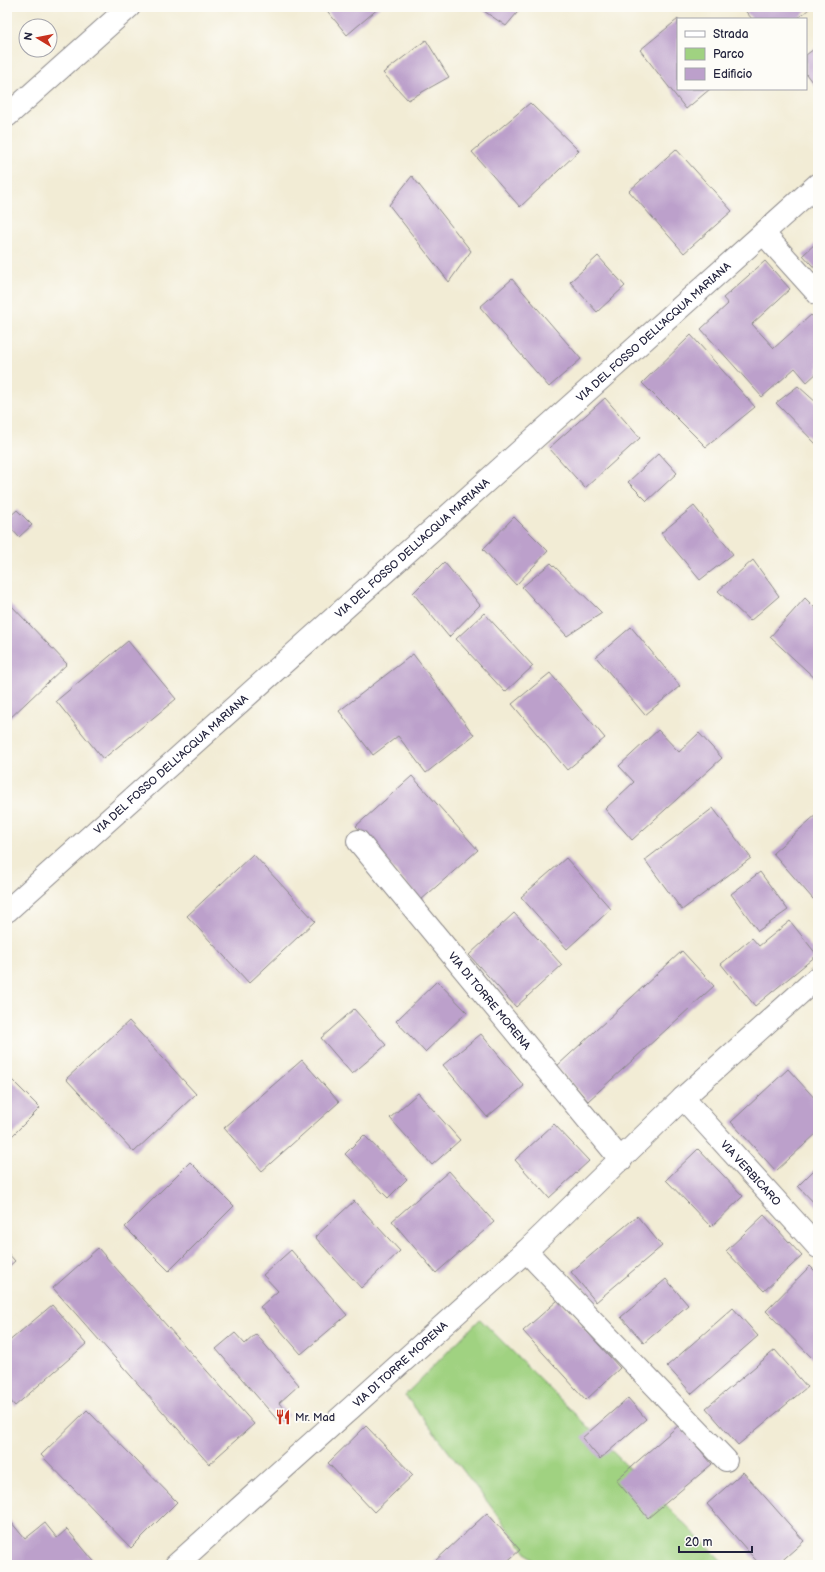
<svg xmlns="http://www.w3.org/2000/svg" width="825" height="1572" viewBox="0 0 825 1572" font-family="'Balsamiq Sans',sans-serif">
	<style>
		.green { fill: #a0d281; stroke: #617a5e }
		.building { fill: #bca0cb }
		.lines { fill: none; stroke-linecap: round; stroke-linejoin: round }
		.minor-casing { stroke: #8a8788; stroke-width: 24 }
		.minor { stroke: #fff; stroke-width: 22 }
		.labels { text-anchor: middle; stroke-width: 4; stroke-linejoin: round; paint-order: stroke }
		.street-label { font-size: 11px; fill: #22223b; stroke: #fdfcf7 }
		.poi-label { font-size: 11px; fill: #22223b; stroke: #fdfcf7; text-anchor: start }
	</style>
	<rect width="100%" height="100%" fill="#fdfcf7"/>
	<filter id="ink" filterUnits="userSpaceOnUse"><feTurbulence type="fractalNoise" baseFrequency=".025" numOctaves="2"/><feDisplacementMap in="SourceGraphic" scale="8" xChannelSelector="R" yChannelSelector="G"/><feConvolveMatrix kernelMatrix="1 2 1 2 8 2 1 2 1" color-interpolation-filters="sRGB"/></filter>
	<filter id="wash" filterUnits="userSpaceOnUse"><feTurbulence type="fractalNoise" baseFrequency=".012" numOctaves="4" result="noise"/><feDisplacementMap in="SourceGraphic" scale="16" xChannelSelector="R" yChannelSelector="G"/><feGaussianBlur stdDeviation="0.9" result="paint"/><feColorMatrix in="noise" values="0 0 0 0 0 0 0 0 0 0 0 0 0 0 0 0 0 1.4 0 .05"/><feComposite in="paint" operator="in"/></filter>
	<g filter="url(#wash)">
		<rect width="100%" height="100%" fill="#f2ecd5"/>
		<path class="green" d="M480 1319 726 1565H527L533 1561 405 1395Z"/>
		<g id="blocks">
			<path class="building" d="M324 7H380L347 35Z
				M478 7H522L506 26Z
				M742 7H808L809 9 797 19H752Z
				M678 19V89H710L686 109 640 50Z
				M426 40 449 77 408 100 383 73Z
				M818 46V90L806 74V55Z
				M530 103 579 151 520 207 472 152Z
				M676 149 732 211 684 253 629 191Z
				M412 176 471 251 449 282 389 205Z
				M818 241V272L803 255Z
				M598 256 625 286 597 312 570 282Z
				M765 261 790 289 752 324 774 348 811 315 818 322V372L807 382 795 368 762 397 701 329 728 304 723 298Z
				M512 279 581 359 549 387 480 307Z
				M691 335 755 407 706 447 642 383Z
				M798 386 818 404V446L776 403Z
				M605 398 640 438 585 488 549 448Z
				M659 453 677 473 647 501 628 482Z
				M694 506 733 554 700 580 661 533Z
				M17 510 32 525 19 537 7 524V519Z
				M514 517 548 551 516 585 483 549Z
				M753 560 779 596 750 621 718 591Z
				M444 562 480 605 449 637 413 593Z
				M551 563 602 613 567 636 522 587Z
				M805 598 818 611V681L770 637Z
				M9 603 67 664 7 721V605Z
				M484 613 533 666 505 692 456 639Z
				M631 627 680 686 645 715 596 657Z
				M128 641 176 699 103 759 56 701Z
				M413 654 474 735 426 773 398 736 373 755 339 711Z
				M550 673 605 738 567 770 512 704Z
				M658 730 679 752 699 733 722 758 632 840 605 809 634 782 619 766Z
				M412 776 478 850 421 900 356 826Z
				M713 808 751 858 682 910 645 860Z
				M818 813V895L813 899 773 853Z
				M253 854 315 921 249 983 187 916Z
				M566 858 611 909 567 949 521 897Z
				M760 872 788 910 758 931 731 894Z
				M514 913 562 965 516 1007 469 955Z
				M790 921 817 955 755 1006 721 964 752 938 759 946Z
				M682 951 714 986 588 1101 557 1066Z
				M437 981 467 1012 425 1052 396 1021Z
				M354 1009 386 1045 352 1074 321 1038Z
				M129 1021 196 1094 134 1152 66 1079Z
				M481 1034 524 1086 487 1117 443 1065Z
				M302 1060 339 1102 262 1171 224 1128Z
				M788 1069 818 1102V1132L776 1171 731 1122Z
				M7 1075 40 1108 7 1141Z
				M418 1093 460 1140 432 1165 390 1118Z
				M554 1124 589 1161 549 1198 515 1160Z
				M364 1135 407 1179 388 1198 345 1154Z
				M698 1149 743 1196 711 1227 666 1180Z
				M190 1162 234 1206 169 1271 125 1227Z
				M818 1166V1207L798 1186Z
				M449 1171 494 1222 436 1273 392 1221Z
				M354 1201 400 1251 361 1288 315 1237Z
				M764 1215 802 1256 764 1291 726 1251Z
				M637 1216 662 1246 596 1302 571 1272Z
				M98 1248 254 1424 209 1464 53 1288Z
				M291 1250 347 1315 301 1354 260 1307 278 1291 263 1275Z
				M7 1252 15 1261 7 1268Z
				M810 1266 818 1274V1358L815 1361 766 1311Z
				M666 1279 688 1305 644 1343 621 1317Z
				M558 1300 620 1368 586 1400 523 1331Z
				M52 1305 86 1344 15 1406 7 1397V1343Z
				M733 1308 758 1336 692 1394 667 1366Z
				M235 1333 245 1344 256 1334 299 1385 279 1403 289 1415 280 1423 216 1349Z
				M775 1350 807 1387 738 1445 706 1408Z
				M628 1398 646 1419 600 1459 582 1438Z
				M87 1410 177 1502 131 1548 41 1455Z
				M679 1425 712 1464 648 1518 616 1480Z
				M366 1426 413 1475 374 1512 328 1463Z
				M743 1472 804 1541 777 1565H760L707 1504Z
				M487 1513 520 1550 503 1565H436L434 1562Z
				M7 1517 25 1539 45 1523 57 1538 67 1529 97 1565H7Z"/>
		</g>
	</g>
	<g filter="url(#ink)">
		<use href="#blocks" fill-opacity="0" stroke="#8a8788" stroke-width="1"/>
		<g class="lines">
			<g class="minor-casing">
				<g id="minor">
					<path d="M7 116 129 7"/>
					<path d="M764 234 818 294"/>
					<path id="s1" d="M358 841 621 1160"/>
					<path id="s2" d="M7 911 818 184"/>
					<path id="s3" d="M683 1098 818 1247"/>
					<path d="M526 1251 726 1460"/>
					<path id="s4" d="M176 1565 526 1251 683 1098 818 977"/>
				</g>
			</g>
			<use href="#minor" class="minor"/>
		</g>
	</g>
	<defs>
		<g id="restaurant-bare" transform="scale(1.2)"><path d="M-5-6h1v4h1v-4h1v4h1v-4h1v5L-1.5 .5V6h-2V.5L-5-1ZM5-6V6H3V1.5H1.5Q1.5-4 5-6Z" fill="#c8321e" stroke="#fdfcf7" stroke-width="2.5" paint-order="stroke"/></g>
	</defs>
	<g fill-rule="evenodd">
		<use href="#restaurant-bare" x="283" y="1417"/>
	</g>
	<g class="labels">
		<g class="street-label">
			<text dy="4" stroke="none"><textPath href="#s2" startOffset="868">VIA DEL FOSSO DELL'ACQUA MARIANA</textPath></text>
			<text dy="4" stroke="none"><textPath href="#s2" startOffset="544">VIA DEL FOSSO DELL'ACQUA MARIANA</textPath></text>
			<text dy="4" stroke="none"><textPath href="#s2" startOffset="220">VIA DEL FOSSO DELL'ACQUA MARIANA</textPath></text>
			<text dy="4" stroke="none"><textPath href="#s1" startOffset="207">VIA DI TORRE MORENA</textPath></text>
			<text dy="4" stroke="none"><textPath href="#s3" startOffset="101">VIA VERBICARO</textPath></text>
			<text dy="4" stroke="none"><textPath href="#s4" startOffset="301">VIA DI TORRE MORENA</textPath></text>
		</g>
		<g class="poi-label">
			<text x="295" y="1421">Mr. Mad</text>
		</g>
	</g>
	<rect width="825" height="1572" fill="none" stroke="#fdfcf7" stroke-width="24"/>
	<rect x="677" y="18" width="130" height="72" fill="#fdfcf7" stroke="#a5a5ac"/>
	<rect x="685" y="31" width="20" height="6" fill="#ffffff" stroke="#a5a5ac"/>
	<text x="713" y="38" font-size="12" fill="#22223b">Strada</text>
	<rect x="685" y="48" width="20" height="12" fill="#a0d281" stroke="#a5a5ac"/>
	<text x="713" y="58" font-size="12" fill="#22223b">Parco</text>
	<rect x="685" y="68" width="20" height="12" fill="#bca0cb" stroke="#a5a5ac"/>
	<text x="713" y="78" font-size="12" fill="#22223b">Edificio</text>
	<g transform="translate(38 38) rotate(280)"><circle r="19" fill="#fdfcf7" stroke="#a5a5ac"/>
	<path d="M0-3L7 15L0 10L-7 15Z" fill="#c8321e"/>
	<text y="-6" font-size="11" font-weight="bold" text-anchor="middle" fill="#22223b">N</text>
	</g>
	<path d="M679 1546v6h73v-6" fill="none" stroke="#22223b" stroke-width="2"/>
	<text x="685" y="1546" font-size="12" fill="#22223b" stroke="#fdfcf7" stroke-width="3" paint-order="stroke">20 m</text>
</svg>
